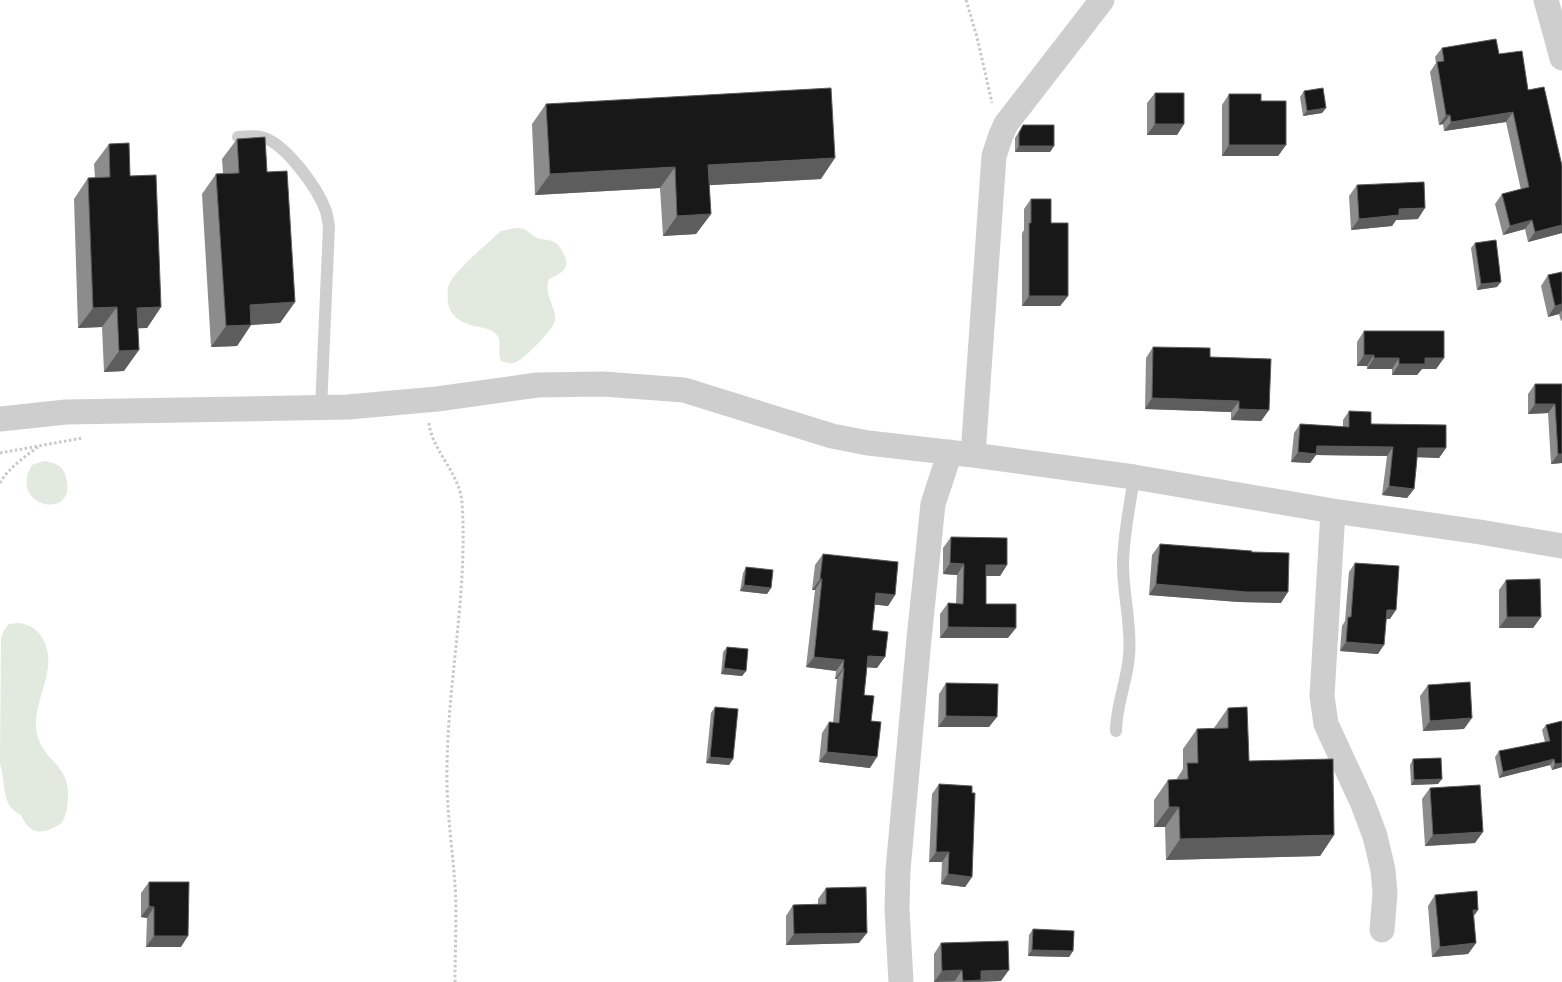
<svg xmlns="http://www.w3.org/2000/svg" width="1562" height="982" viewBox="0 0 1562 982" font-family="'Work Sans',sans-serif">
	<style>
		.green { fill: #e2e9de }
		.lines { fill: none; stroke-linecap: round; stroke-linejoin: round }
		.path { stroke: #c8c8c8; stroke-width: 3; stroke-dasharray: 2.5 2.5; stroke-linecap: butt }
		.service { stroke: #cecece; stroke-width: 12 }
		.minor { stroke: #cecece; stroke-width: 25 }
		.wall { fill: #8c8c8c }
		.shaded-wall { fill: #5d5d5d }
		.building { fill: #181818; stroke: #5d5d5d }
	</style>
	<rect width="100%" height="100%" fill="#fff"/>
	<path class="green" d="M516 228C529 228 527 233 537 238 543 240 550 239 556 243 559 245 561 249 563 253 572 268 562 273 549 279 543 296 556 304 555 320 554 329 525 358 516 362 511 365 506 362 501 361 497 353 502 341 497 335 490 326 474 328 465 323 456 319 450 313 448 303 448 298 447 292 448 287 452 273 483 248 495 236L501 231Z
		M44 461C53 462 62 465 65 474 82 523 6 508 32 465Z
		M19 623C31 625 37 629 43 639 60 671 30 702 37 734 43 760 68 765 68 793 68 805 67 813 62 823 43 835 30 836 21 815 0 805 7 786 0 764L1 640 3 632 9 624Z"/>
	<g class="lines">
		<path class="path" d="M966 0 977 37 992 103
			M429 423C432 451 460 473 462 503 468 591 448 679 447 767 446 806 452 845 455 884 457 916 455 950 455 982
			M0 453 82 438
			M0 483C8 468 26 456 39 446"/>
		<path class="service" d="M238 137C245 137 255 135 261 137 285 142 318 189 326 211 327 215 328 221 329 226L321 408
			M1116 731C1116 705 1127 682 1129 656 1132 626 1123 595 1123 565 1123 536 1130 506 1134 477"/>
		<path class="minor" d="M1546 0 1562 58
			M0 419 66 412 348 407 437 399 537 385 603 384 684 390 832 436 868 443 973 455 1134 477 1333 511 1480 532 1562 546
			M973 455 994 156 1001 135 1006 124 1102 0
			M1333 511 1322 696 1326 724 1363 804 1375 836 1383 870 1385 893 1382 930
			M901 982 897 909 898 870 919 639 933 504 950 452"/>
	</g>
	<path class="wall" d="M1442 48 1499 54 1528 90 1562 233 1528 242 1525 229 1503 235 1495 204 1502 194 1521 190 1506 122 1444 131 1443 124 1439 125 1430 72 1436 63 1435 57Z
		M1304 91 1326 108 1322 113 1303 116 1300 97Z
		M1155 93 1184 124 1177 135H1147V103Z
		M1229 94 1261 101 1286 145 1278 156H1222V105Z
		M546 104 821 179 709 185 711 214 696 234 663 236 660 188 535 195 532 124Z
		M1023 125 1054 146 1050 152H1015V138Z
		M237 139 267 172 295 302 280 323 251 325 237 346 211 347 202 194 216 174 223 173 222 159Z
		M109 144 130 176 161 307 147 328H138L124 371 104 372 102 327 78 328 74 199 88 178H95L94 164Z
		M1357 185 1418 219 1396 220 1392 226 1351 230 1349 196Z
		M1031 199 1051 223 1068 296 1060 306H1022V233L1024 230V209Z
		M1475 243 1497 287 1477 290 1471 248Z
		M1562 272V320L1561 321 1559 314 1548 317 1541 286 1548 275Z
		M1364 331 1444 358 1436 369H1422L1417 375H1392V369H1367V366H1357V342Z
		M1153 347 1210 357 1269 410 1261 421 1231 420V412L1145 409 1146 358Z
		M1535 384H1562V463L1551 464 1548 413 1528 414V394Z
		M1349 411 1371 424 1446 448 1439 458 1417 457 1414 489 1407 498 1382 495 1387 456 1316 455 1310 463 1291 462 1294 433 1300 424 1343 427V420Z
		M951 537 1007 565 1000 576H986V604L1008 638H940V614L948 603H956L957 575 943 574V548Z
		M1160 544 1251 552 1281 603 1239 602 1149 595 1152 555Z
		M823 554 895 595 888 606 875 604 872 630 877 668 867 667 864 695 871 721 870 768 819 762 822 733 829 722 833 723 837 679H835L836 671 806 667 815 590H812L815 565Z
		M1355 563 1390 619H1386L1378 654 1340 651 1342 626 1345 621 1349 572Z
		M746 567 771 588 767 594 740 591 743 573Z
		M1506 580 1541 617 1533 628H1499V590Z
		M727 647 746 671 742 676 721 674 723 652Z
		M946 683 989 727H938L939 694Z
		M1428 685 1464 729 1423 731 1420 696Z
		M715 707 733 759 729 765 706 763 711 713Z
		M1228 708 1249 761 1334 835 1320 856 1166 860 1165 827H1154V800L1168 780H1176L1183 769V749L1197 729 1214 728Z
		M1546 725 1562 767 1552 770 1550 765 1499 778 1495 757 1499 751 1545 742 1542 730Z
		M1413 759 1438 784 1411 785 1410 765Z
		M939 784 972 793V877L965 887 941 884 942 862H929L932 794Z
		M1430 788 1475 843 1425 846 1422 799Z
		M149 882 181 947H146L147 918 141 917V893Z
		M826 888 859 943 786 945V916L793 905 818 904V899Z
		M1435 895 1478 910 1474 916 1476 943 1468 954 1432 957 1428 906Z
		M1033 929 1073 951 1069 957 1028 956 1029 935Z
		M941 943 1001 981 980 982H934V954Z"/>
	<path class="shaded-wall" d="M1326 108 1322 113 1303 116 1307 111Z
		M1513 112 1506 122 1444 131 1451 122Z
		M1446 115H1450L1443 124 1439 125Z
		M1155 124H1184L1177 135H1147Z
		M1229 145H1286L1278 156H1222Z
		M1019 146H1054L1050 152H1015Z
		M835 158 821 179 694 186 708 165Z
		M675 167 660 188 535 195 550 174Z
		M1425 208 1418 219 1396 220 1392 226 1351 230 1359 219 1399 209Z
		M711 214 696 234 663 236 677 216Z
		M1532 220 1525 229 1503 235 1510 226Z
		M1562 225V233L1528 242 1535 232Z
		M1501 282 1497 287 1477 290 1481 284Z
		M1029 296H1068L1060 306H1022Z
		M295 302 280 323 236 326 250 305Z
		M1562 304V310L1559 314 1548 317 1555 306Z
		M117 307 102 327 78 328 93 308Z
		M161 307 147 328 123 329 137 308Z
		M251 325 237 346 211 347 226 326Z
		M139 350 124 371 104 372 119 351Z
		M1364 355H1374L1367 366H1357Z
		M1374 358H1399L1392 369H1367Z
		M1425 358H1444L1436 369H1422L1417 375H1392L1399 364Z
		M1152 398 1239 401 1231 412 1145 409Z
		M1535 404H1555L1548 413 1528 414Z
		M1239 409 1269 410 1261 421 1231 420Z
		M1317 446 1393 447 1387 456 1316 455 1310 463 1291 462 1298 452Z
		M1418 448H1446L1439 458 1412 457Z
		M1558 454H1562V463L1551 464Z
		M1389 486 1414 489 1407 498 1382 495Z
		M950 563 964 564 957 575 943 574Z
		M986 565H1007L1000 576H978Z
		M820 579H822L815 590H812Z
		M1156 584 1288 592 1281 603 1239 602 1149 595Z
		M744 585 771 588 767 594 740 591Z
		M876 593 895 595 888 606 868 604Z
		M1387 610H1396L1390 619H1380Z
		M1507 617H1541L1533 628H1499Z
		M948 627 1016 628 1008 638H940Z
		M1346 642 1384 645 1378 654 1340 651Z
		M868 656 885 657 877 668 861 667Z
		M814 657 844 660 836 671 806 667Z
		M724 668 746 671 742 676 721 674Z
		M843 668H844L837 679H835Z
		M946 716 997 717 989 727H938Z
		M1472 718 1464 729 1423 731 1430 721Z
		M827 752 877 757 870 768 819 762Z
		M710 757 733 759 729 765 706 763Z
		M1554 759 1550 765 1499 778 1503 772Z
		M1562 763V767L1552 770 1555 764Z
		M1442 779 1438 784 1411 785 1414 780Z
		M1169 807H1179L1165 827H1154Z
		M1483 832 1475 843 1425 846 1433 835Z
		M1334 835 1320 856 1166 860 1180 839Z
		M936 852H949L942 862H929Z
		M948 874 972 877 965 887 941 884Z
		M149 906 154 907 147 918 141 917Z
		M1473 910H1478L1470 921Z
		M867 933 859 943 786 945 794 934Z
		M154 936H188L181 947H146Z
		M1476 943 1468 954 1432 957 1440 947Z
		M1032 950 1073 951 1069 957 1028 956Z
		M962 970 955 981 934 982 942 971Z
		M1009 970 1001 981 962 982 981 971Z"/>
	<path class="building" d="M1496 39 1499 54 1522 51 1528 90 1544 87 1562 166V225L1535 232 1532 220 1510 226 1502 194 1529 187 1513 112 1451 122 1450 115H1446L1437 62 1444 61 1442 48Z
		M831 88 835 158 708 165 711 214 677 216 675 167 550 174 546 104Z
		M1323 88 1326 108 1307 111 1304 91Z
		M1155 93H1184V124H1155Z
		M1229 94H1261V101H1286V145H1229Z
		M1023 125H1054V146H1019V133Z
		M265 137 267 172 287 171 295 302 250 305 251 325 226 326 216 174 239 173 237 139Z
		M129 143 130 176 156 175 161 307 137 308 139 350 119 351 117 307 93 308 88 178 110 177 109 144Z
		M1424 182 1425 208 1399 209V215L1359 219 1357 185Z
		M1031 199H1051V223H1068V296H1029V223H1031Z
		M1496 240 1501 282 1481 284 1475 243Z
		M1562 272V304L1555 306 1548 275Z
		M1364 331H1444V358H1425V364H1399V358H1374V355H1364Z
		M1153 347 1210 348V357L1271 359 1269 410 1239 409V401L1152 398Z
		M1535 384H1562V454H1558L1555 404H1535Z
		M1349 411 1371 412V424L1446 425V448H1418L1414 489 1389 486 1393 447 1317 446 1316 454 1298 452 1300 424 1349 427Z
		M951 537 1007 538V565H986V604H1016V628L948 627V603L963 604 964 564 950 563Z
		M1160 544 1252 551 1251 552 1289 553 1288 592H1247L1156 584Z
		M823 554 898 562 895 595 876 593 872 630 888 632 885 657 868 656 864 695 874 696 871 721 881 722 877 757 827 752 829 722 839 723 844 668H843L844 660 814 657 822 579H820Z
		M1355 563 1399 566 1396 610H1387L1384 645 1346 642 1348 617H1351Z
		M746 567 773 570 771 588 744 585Z
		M1540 579 1541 617H1507L1506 580Z
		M727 647 748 649 746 671 724 668Z
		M1470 682 1472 718 1430 721 1428 685Z
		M946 683 998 684 997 717 946 716Z
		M715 707 738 709 733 759 710 757Z
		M1247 707 1249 761 1333 759 1334 835 1180 839 1179 807H1169L1168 780 1188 779 1187 763H1198L1197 729 1228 728V708Z
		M1562 721V763L1555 764 1554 759 1503 772 1499 751 1550 741 1546 725Z
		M1441 758 1442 779 1414 780 1413 759Z
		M939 784 972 786V793H975L972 877 948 874 949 852H936Z
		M1480 785 1483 832 1433 835 1430 788Z
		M149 882H189L188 936H154V907L149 906Z
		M866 887 867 933 794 934 793 905 826 904V888Z
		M1477 891 1478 910H1473L1476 943 1440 947 1435 895Z
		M1033 929 1074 931 1073 951 1032 950Z
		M1008 941 1009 970 981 971V980L963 981 962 970 942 971 941 943Z"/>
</svg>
